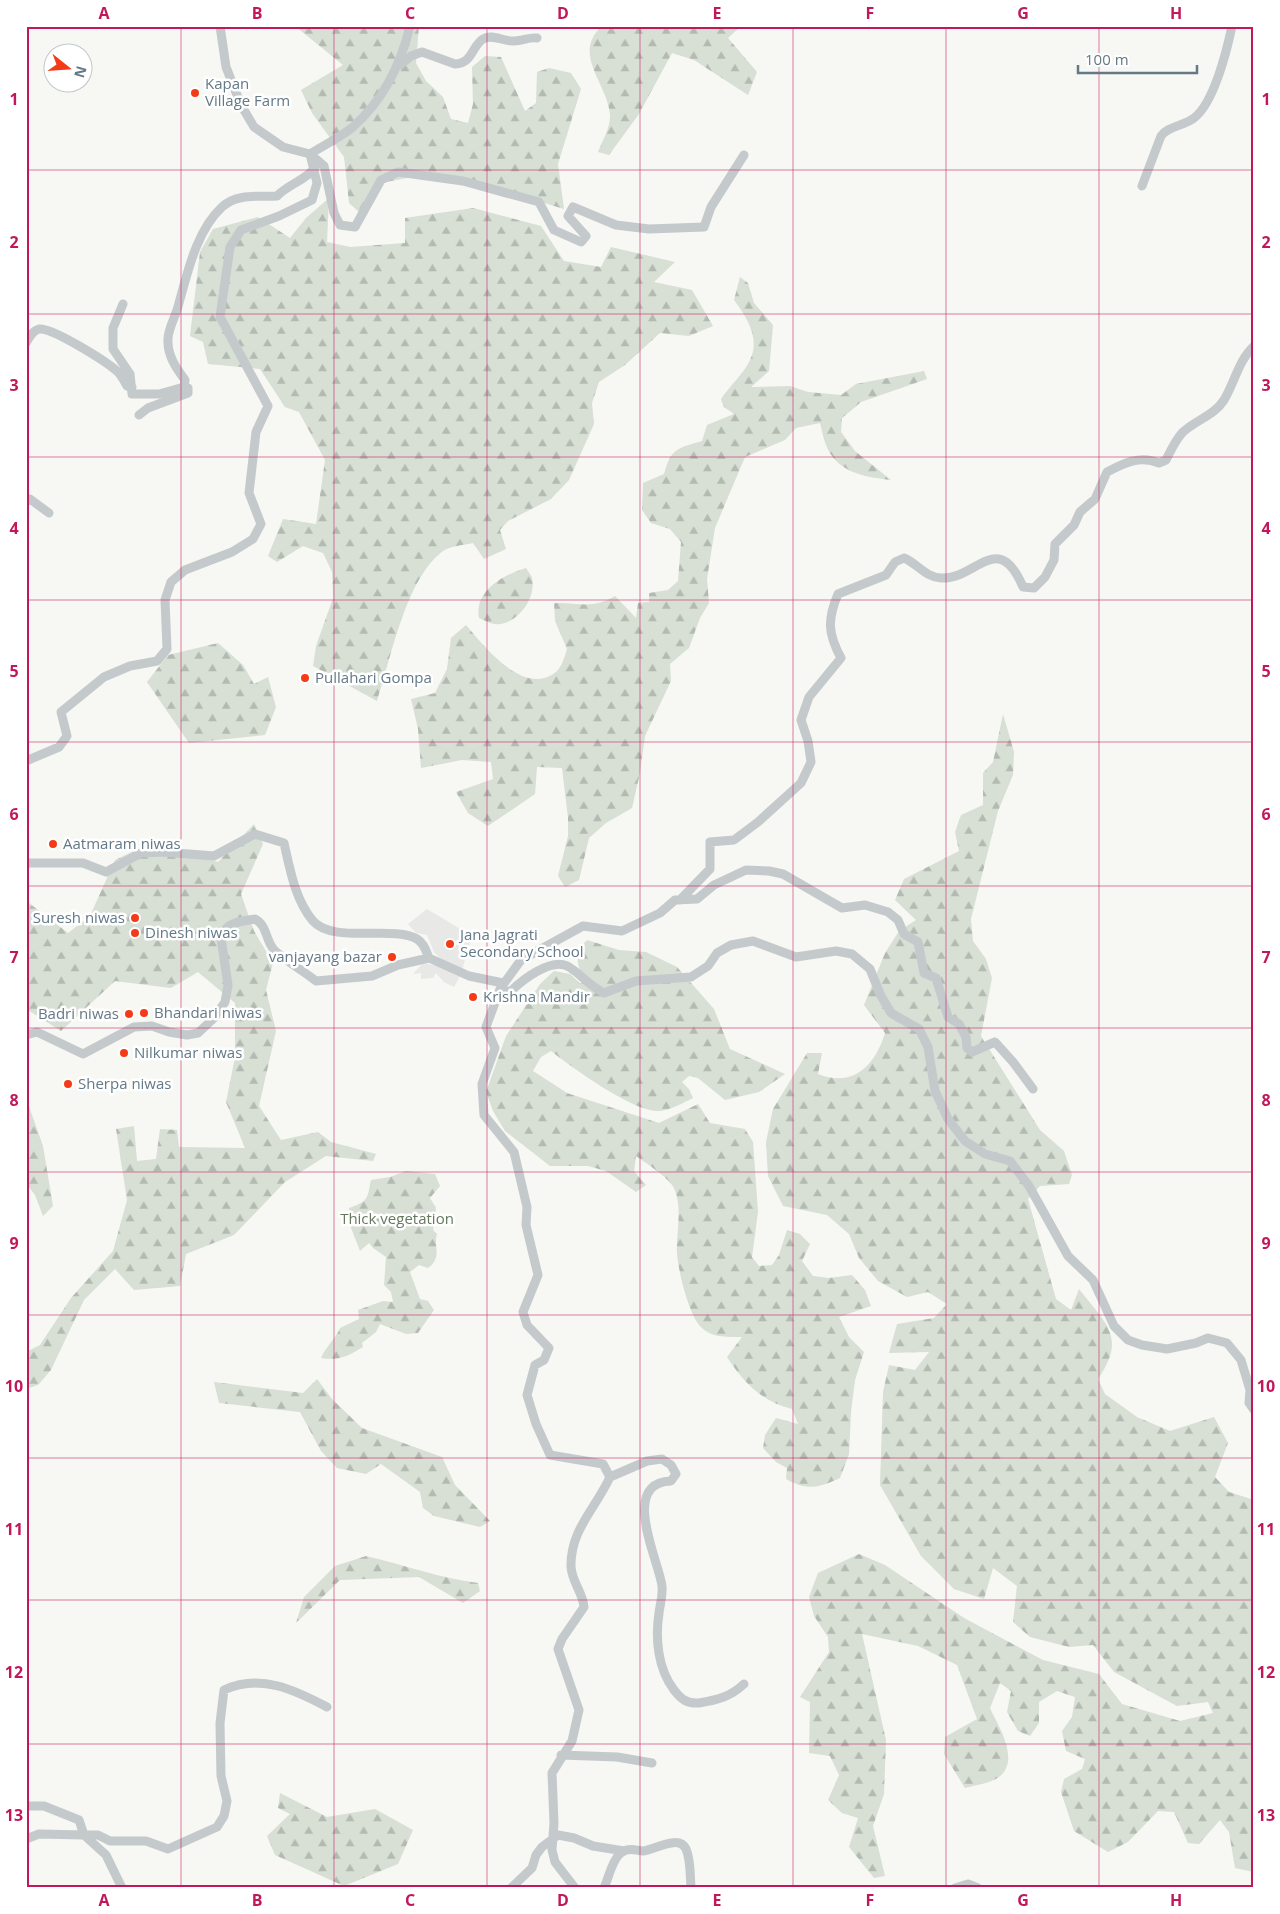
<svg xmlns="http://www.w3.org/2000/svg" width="1280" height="1914" viewBox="0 0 1280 1914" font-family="'Open Sans',sans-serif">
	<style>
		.built { fill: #e8e8e6 }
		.forest { fill: url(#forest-firs) }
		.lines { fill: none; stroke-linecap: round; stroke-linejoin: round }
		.minor { stroke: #c4c9cc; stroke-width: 9 }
		.grid { fill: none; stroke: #c2185b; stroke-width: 1; stroke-opacity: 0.55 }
		.poi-dot { fill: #f43a16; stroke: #fff; stroke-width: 2 }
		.labels { text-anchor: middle; stroke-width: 5; stroke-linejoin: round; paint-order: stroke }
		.poi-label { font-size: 15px; fill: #637987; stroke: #fff; text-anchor: start }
		.park-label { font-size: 15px; fill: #66795e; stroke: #fff }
		.neatline { fill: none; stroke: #c2185b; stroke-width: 2 }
		.grid-label { font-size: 16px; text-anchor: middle; font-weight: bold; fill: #c2185b }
	</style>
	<defs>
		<pattern id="forest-firs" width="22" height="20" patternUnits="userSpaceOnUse" patternTransform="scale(1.25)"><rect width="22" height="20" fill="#d8dfd4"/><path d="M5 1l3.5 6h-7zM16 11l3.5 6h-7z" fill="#b3bab2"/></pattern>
	</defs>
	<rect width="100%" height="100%" fill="#f7f7f3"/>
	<path class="built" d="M427 909 472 936 462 970 441 959 434 952 427 935 416 933 408 924Z
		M423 963 438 966 460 976 454 987 444 982 436 973 433 978 421 979V973L413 974Z"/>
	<path class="forest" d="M295 26H419L416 63 426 81 443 97 451 119 468 123 473 104 472 67 485 56 501 57 525 111 536 103 537 72 549 68 571 73 581 89 558 164 564 209 475 182 417 176 381 183 360 213 349 203 344 157 312 113 301 90 343 65Z
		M602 26H741L728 38 757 72 748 95 694 60 672 53 639 114 609 155 598 152C602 142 611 126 610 115 608 84 571 54 602 26Z
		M329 198 327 242 350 247 405 243V218L473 208 541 226 564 261 601 267 611 247 675 262 654 282 692 290 713 326 689 336 660 333 625 365 599 382 592 403 594 424 569 480 551 499 508 521 500 530 506 549 484 559 473 543C464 545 450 546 443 551 406 578 391 658 377 701L313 666 316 646 333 598 332 572 323 553 303 546 277 562 268 556 283 519 316 524 325 460 299 412 285 407 260 369 208 364 203 342 190 336 200 252 213 229 258 217 290 238 306 218Z
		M740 277 748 283 754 303 773 325 769 371 751 387 790 386 808 392 841 395 856 384 924 371 927 379 861 402 842 418 841 432 855 451 891 480C865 477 837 473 826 445 823 438 822 430 820 423L796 428 785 440 745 457 715 528 707 579 709 603 700 618 689 648 670 664 671 681 645 736 640 773 632 808 606 823 589 838 579 880 565 887 558 876 568 836V818L562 768 537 767 535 794 488 826 468 813 456 792 493 779 491 762 462 760 421 768 418 729 411 699 435 693 447 669 451 638 466 625C485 647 525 699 557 671 562 666 565 656 567 649L555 621 554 603C578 602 592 610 615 596L636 618 638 603 649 602V593L668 590 678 581 681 542 670 529 651 523 642 510 643 483 664 474C671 448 678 448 702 441L707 425 734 414 724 407 721 399C729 387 741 376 748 364 762 341 748 319 734 300Z
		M526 568C528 571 531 575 532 578 537 598 516 627 494 624 489 623 484 620 479 618 474 591 503 575 526 568Z
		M218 643 243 665 254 684 268 677 276 707 265 735 189 743 147 682 168 655Z
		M1003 714 1014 752 1013 775 998 811 971 919 973 941 986 959 992 978 981 1036 1040 1130 1064 1151 1072 1175 1069 1184 1040 1186 1028 1199 1056 1299 1071 1310 1079 1289C1106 1324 1127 1337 1098 1379L1105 1394 1137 1417 1170 1431 1214 1417 1228 1443 1215 1477 1229 1492 1254 1500V1872L1235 1868 1229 1832 1220 1820 1199 1844 1188 1843 1174 1812 1158 1811 1128 1842 1108 1852 1074 1831 1061 1792 1064 1779 1082 1769 1085 1759 1066 1751 1062 1731 1072 1717 1075 1697 1057 1691 1039 1702V1723L1030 1736 1018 1731 1007 1712 1011 1691 1000 1683 990 1708C998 1726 1021 1760 999 1777 992 1783 975 1785 965 1788L944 1754 945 1737 977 1719 957 1665 918 1646 862 1634 886 1740 884 1794 873 1826 885 1876 874 1878 849 1847 858 1818 842 1813 828 1800 839 1775 830 1756 809 1753 810 1702 800 1697 829 1652 828 1637 814 1616 809 1597 818 1573 859 1554 885 1565 964 1618 1043 1660 1099 1674 1122 1704 1180 1721 1213 1713 1208 1702 1177 1706 1114 1672 1093 1645 1069 1647 1030 1637 1013 1622 1017 1586 993 1568 984 1599 954 1589 921 1556 880 1485 883 1392 889 1365 915 1370 929 1352 889 1353 897 1324 934 1318 947 1304 928 1292 907 1297 878 1281 859 1258 849 1234 827 1215 783 1206 768 1176 766 1142 773 1109 807 1053H822L818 1074C853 1088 875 1066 885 1033L864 1005 885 953 899 931 916 920 895 900 904 879 959 851 955 832 961 815 983 805V773L993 762Z
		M254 824 263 844 241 894 254 931 273 963 266 990 276 1031 259 1106 281 1140 318 1132 331 1142 376 1154 373 1161 326 1156 285 1182 234 1235 186 1254 180 1286 134 1290 115 1269 84 1300 51 1370 38 1385 26 1389V1352L40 1345 71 1298 113 1251 127 1200 116 1129 134 1126 137 1161 156 1159 160 1129 177 1130 179 1147 245 1148 226 1102 235 1057V1003L198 972 171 988 115 981 61 1031 28 1010 26 1012V909L29 903 68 933 90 916 115 860 136 850 177 848 218 862Z
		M587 940 619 950 646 952 677 967 714 1009 730 1049 785 1074 759 1092 725 1100 698 1078 689 1076 682 1082 689 1089 693 1098C683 1103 667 1112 656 1111 629 1109 573 1068 551 1051L541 1057 533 1071 567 1093 659 1123 698 1104 710 1123 745 1129 753 1142 758 1212 752 1257 759 1266 772 1265 779 1255 787 1230 800 1234 810 1244 802 1261 813 1276 829 1278 852 1275 865 1290 871 1306 839 1317 849 1337 864 1352 855 1380 851 1412 849 1454 840 1478C818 1488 807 1491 786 1479L787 1468 776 1462 763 1448 765 1435 776 1418 798 1424 792 1409C761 1401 744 1383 727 1357L742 1337C729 1337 712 1338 702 1328 689 1317 678 1270 677 1253 676 1232 683 1208 674 1188 669 1178 646 1163 636 1156L634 1171 646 1185 636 1192 606 1171 588 1166H550L505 1131 493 1111 486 1092 506 1036 540 984 554 971 570 974 581 984 584 979C576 963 574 953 587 940Z
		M26 1098 43 1146 53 1206 43 1216 35 1195 26 1183Z
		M406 1171 435 1174 440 1186 430 1198 436 1208 433 1230 437 1234C433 1248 443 1256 428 1268L419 1265 410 1272 420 1299 428 1301 434 1310 418 1333 406 1334 380 1324 376 1332 362 1343 363 1347C348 1356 339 1361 321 1358 326 1346 335 1340 340 1328L359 1319 358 1310 383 1301 393 1302 391 1292 384 1285 386 1257 373 1248 369 1243 360 1251 351 1228 349 1208C369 1201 367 1199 371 1180L390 1177Z
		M317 1379 332 1399 362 1428 442 1457 455 1485 490 1521 480 1527 434 1516 423 1508 420 1492 381 1464 366 1474 337 1468 321 1451 300 1412 219 1403 214 1382 303 1393Z
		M366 1556C404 1565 440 1578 478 1583L480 1591 463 1603 419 1577 340 1580 296 1623 304 1597 335 1566Z
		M280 1793 327 1817 375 1809 413 1830 398 1864 344 1886 275 1855 267 1836 290 1814 278 1808Z"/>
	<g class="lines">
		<path class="minor" d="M220 26 226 67 241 105 254 127 283 147 310 154 324 166 334 213 340 225 355 227 381 180 398 172 463 181 539 202 554 230 581 242 586 236 568 216 573 207 616 225 649 229 704 227 711 207 744 155
			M400 65 411 56 422 52 455 64C473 63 471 47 483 39 492 33 504 42 514 41 522 41 529 37 537 38
			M310 154C324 145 341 137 353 127 383 100 401 64 410 26
			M1142 186 1161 136C1168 126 1184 126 1194 118 1214 103 1227 50 1232 26
			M123 304 113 328V349L130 374 132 394H159L184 387 185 380C176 368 167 355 168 339 168 330 174 319 177 310 187 276 195 232 222 207 237 193 259 197 277 196 289 184 304 181 315 168
			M26 343C29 338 32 331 39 329 52 327 109 363 119 373 122 377 125 382 127 386L132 387
			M139 415 148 408 188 393V388L184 387
			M26 502 30 499 49 513
			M26 761 59 747 67 736 61 712 104 677 130 666 157 661 167 649 165 600 171 582 185 570 232 552 253 539 261 524 249 493 256 432 268 406 220 317 230 247 241 230 279 216 312 200 317 183 310 154
			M26 863H83L106 872 141 853 163 852 214 856 255 834 284 843C290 869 295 900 313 921 333 944 393 925 417 939 424 943 426 951 429 958
			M680 900 710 869V842L734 840 758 822 801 783 811 762 808 741 801 720 809 697 841 658C828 634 827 620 838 594L886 575 895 562 904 558C918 564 925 577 941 578 976 580 998 528 1023 587L1034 588 1045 577 1054 560 1055 544 1074 525 1080 512 1095 499 1107 472C1124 463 1140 455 1159 463L1166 460C1171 450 1175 441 1182 433 1195 420 1214 416 1224 400 1235 382 1238 361 1254 346
			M500 989 510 992C521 981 552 956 569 967 582 975 588 985 604 993L636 981 691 977 708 966 717 953 731 945 753 941 796 957 836 951 852 954 870 969 880 994 891 1013 919 1029 928 1047 935 1091 948 1119 965 1141 985 1154 1010 1161 1029 1186 1068 1256 1093 1280 1114 1326 1128 1340 1142 1345 1167 1349 1196 1343 1208 1338 1227 1343 1241 1360 1250 1390 1249 1403 1254 1410
			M26 1035 37 1032 83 1054 134 1027 152 1026 169 1032 187 1035 198 1033 214 1018 225 1002 228 985 221 938C225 922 241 921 255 919 268 926 265 941 275 951 288 962 303 971 316 981L372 976 398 965 429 958 469 976 503 983
			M610 1477 647 1461 662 1459 671 1465 676 1474 671 1481C619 1483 659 1561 662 1586 663 1596 660 1604 659 1613 655 1639 658 1669 674 1690 681 1699 687 1704 699 1703 717 1700 730 1697 744 1684
			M561 1755 617 1757 652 1763
			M26 1806H44L79 1820 84 1835H98L110 1841H146L168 1849 217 1827 224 1816 227 1801 221 1776 220 1723 224 1690C260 1673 295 1690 327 1707
			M26 1839 39 1834 84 1835 106 1855 122 1888
			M511 1888 532 1868 536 1855 542 1847 558 1835 574 1838 593 1846 624 1851
			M575 1888 555 1862 552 1850 554 1823 552 1773 572 1741 579 1710 558 1649 562 1639 584 1607C583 1593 572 1582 571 1567 570 1530 596 1508 610 1477L603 1464 550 1455 536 1424 527 1395 535 1365 544 1360 549 1348 527 1325 523 1312 538 1275 526 1225 527 1207 514 1152 484 1115 482 1084 495 1048 486 1027 500 989 521 960 583 926 622 931 660 913 675 900 697 899 714 885 746 870 769 871 783 874 842 908 865 905 888 912 898 920 904 934 918 942 924 973 936 978 948 1017 959 1024 966 1037 967 1048 972 1052 995 1042 1013 1062 1033 1089
			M604 1888C609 1877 613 1856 624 1851 631 1847 637 1851 643 1851 654 1850 679 1834 686 1849 691 1860 690 1876 691 1888
			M955 1888 968 1884 978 1888"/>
	</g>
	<path class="grid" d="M181 26V1888M334 26V1888M487 26V1888M640 26V1888M793 26V1888M946 26V1888M1099 26V1888M26 170H1254M26 314H1254M26 457H1254M26 600H1254M26 742H1254M26 886H1254M26 1028H1254M26 1172H1254M26 1315H1254M26 1458H1254M26 1600H1254M26 1744H1254"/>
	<g class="poi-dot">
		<circle cx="195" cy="93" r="5"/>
		<circle cx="305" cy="678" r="5"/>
		<circle cx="53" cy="844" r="5"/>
		<circle cx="135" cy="918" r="5"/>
		<circle cx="135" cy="933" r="5"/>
		<circle cx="450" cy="944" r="5"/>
		<circle cx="392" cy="957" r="5"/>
		<circle cx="473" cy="997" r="5"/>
		<circle cx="144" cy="1013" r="5"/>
		<circle cx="129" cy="1014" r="5"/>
		<circle cx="124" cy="1053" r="5"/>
		<circle cx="68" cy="1084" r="5"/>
	</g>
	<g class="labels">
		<g class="poi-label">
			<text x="205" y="89">Kapan<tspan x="205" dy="17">Village Farm</tspan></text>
			<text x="315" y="683">Pullahari Gompa</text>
			<text x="63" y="849">Aatmaram niwas</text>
			<text x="125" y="923" text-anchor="end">Suresh niwas</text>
			<text x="145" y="938">Dinesh niwas</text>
			<text x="460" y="940">Jana Jagrati<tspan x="460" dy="17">Secondary School</tspan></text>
			<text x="382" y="962" text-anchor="end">vanjayang bazar</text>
			<text x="483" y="1002">Krishna Mandir</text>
			<text x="154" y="1018">Bhandari niwas</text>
			<text x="119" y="1019" text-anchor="end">Badri niwas</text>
			<text x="134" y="1058">Nilkumar niwas</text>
			<text x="78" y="1089">Sherpa niwas</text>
		</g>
		<g class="park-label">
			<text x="397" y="1224">Thick vegetation</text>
		</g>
	</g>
	<rect width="1280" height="1914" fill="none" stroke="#ffffff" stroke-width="55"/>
	<g transform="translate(68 68) rotate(107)"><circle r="24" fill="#ffffff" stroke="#c1c9cf"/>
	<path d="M0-4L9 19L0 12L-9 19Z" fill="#f43a16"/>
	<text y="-8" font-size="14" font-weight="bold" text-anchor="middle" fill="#637987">N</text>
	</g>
	<path d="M1078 65v8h119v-8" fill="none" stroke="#637987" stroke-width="2.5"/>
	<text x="1085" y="65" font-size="15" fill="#637987" stroke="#ffffff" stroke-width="4" paint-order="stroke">100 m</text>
	<rect x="28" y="28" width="1224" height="1858" class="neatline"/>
	<g class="grid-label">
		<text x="104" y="19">A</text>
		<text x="257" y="19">B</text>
		<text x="410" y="19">C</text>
		<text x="563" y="19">D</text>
		<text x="717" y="19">E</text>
		<text x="870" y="19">F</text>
		<text x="1023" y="19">G</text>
		<text x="1176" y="19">H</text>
		<text x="14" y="105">1</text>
		<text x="1266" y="105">1</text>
		<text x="14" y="248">2</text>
		<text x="1266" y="248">2</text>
		<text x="14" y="391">3</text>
		<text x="1266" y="391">3</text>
		<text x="14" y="534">4</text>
		<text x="1266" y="534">4</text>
		<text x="14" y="677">5</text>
		<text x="1266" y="677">5</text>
		<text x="14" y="820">6</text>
		<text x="1266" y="820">6</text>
		<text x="14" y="963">7</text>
		<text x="1266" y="963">7</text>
		<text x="14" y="1106">8</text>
		<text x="1266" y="1106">8</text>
		<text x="14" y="1249">9</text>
		<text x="1266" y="1249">9</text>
		<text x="14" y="1392">10</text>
		<text x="1266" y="1392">10</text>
		<text x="14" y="1535">11</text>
		<text x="1266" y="1535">11</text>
		<text x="14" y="1678">12</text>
		<text x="1266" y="1678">12</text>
		<text x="14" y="1821">13</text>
		<text x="1266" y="1821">13</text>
		<text x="104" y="1906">A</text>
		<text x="257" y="1906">B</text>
		<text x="410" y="1906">C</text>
		<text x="563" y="1906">D</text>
		<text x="717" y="1906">E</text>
		<text x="870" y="1906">F</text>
		<text x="1023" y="1906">G</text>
		<text x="1176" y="1906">H</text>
	</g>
</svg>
